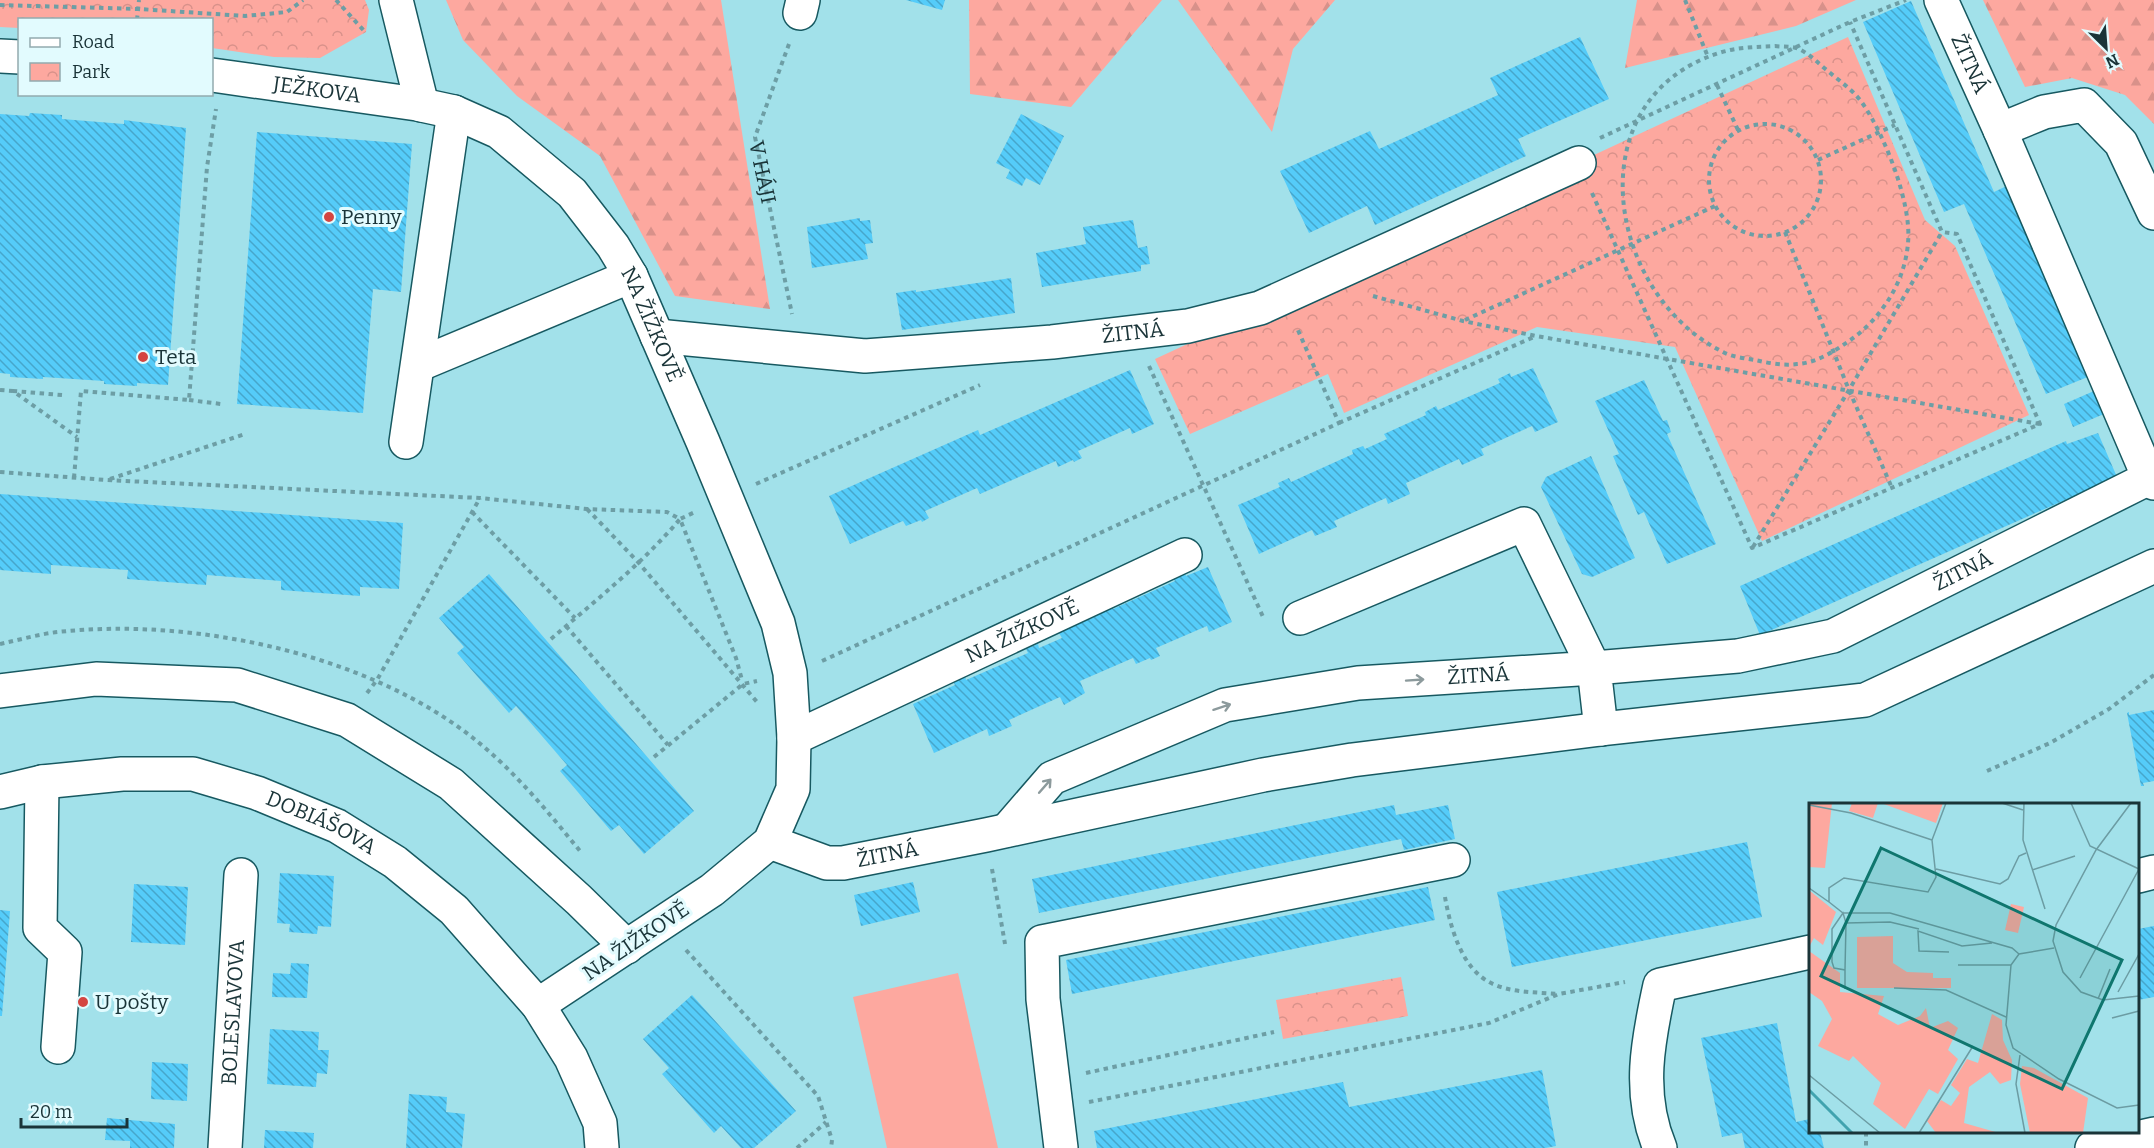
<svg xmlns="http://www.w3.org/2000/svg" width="2154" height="1148" viewBox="0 0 2154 1148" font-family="Bitter,serif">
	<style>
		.forest { fill: url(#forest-firs) }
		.park { fill: url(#park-crowns) }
		.garden { fill: #fda89f }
		.building { fill: url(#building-back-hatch) }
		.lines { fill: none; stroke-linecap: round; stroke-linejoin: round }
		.minor-casing { stroke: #175961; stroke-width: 36 }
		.path { stroke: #6d9ea5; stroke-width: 4; stroke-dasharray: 4.5 4.5; stroke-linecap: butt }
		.minor { stroke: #fff; stroke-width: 33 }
		.oneway { stroke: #8c9a9c }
		.poi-dot { fill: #d44541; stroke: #e2fbfe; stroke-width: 2 }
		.labels { text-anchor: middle; stroke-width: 6; stroke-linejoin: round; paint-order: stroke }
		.street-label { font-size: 21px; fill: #1a3438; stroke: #e2fbfe }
		.poi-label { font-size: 21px; fill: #1a3438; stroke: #e2fbfe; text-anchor: start }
		.inset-river { fill: none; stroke: #41a3af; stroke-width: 3 }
		.inset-road { fill: none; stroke: #6c9ca3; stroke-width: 1.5 }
		.view { fill: #0f766e; fill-opacity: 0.15; stroke: #0f766e; stroke-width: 3 }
		.inset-edge { fill: none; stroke: #1a3438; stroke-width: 3 }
	</style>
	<defs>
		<pattern id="forest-firs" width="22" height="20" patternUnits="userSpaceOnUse" patternTransform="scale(1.5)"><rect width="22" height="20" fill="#fda89f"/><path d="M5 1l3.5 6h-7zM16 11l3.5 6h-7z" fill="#d8918a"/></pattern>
		<pattern id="park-crowns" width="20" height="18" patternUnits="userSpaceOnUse" patternTransform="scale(1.5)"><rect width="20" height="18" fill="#fda89f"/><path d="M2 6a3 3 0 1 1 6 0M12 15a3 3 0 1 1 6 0" fill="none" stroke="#d8918a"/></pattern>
		<pattern id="building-back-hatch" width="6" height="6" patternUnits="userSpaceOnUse" patternTransform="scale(1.5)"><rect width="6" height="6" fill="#55ccf9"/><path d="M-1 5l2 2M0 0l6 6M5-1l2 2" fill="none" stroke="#46a6cb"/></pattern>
	</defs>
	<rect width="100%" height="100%" fill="#a2e1ea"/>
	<path class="forest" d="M446 0H721L770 309 675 296 600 156 517 96 463 40Z
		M969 0H1162L1071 107 970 94Z
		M1178 0H1335L1293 49 1272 132Z
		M1637 0H1856L1796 26 1625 68Z
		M1983 0H2154V124L2125 95 2072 78 2025 87Z"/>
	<path class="park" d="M0 0H365L369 10 366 32 320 58 274 57 212 48V20H20L19 28 0 27Z
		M1848 37 1925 220 1955 246 2029 415 1762 541 1675 347 1537 327 1344 413 1328 374 1190 434 1155 359Z
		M1401 977 1408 1016 1283 1039 1276 1000Z"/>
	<path class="garden" d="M958 973 998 1148H887L853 997Z"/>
	<path class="building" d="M906 0H945L942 10Z
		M1911 1 1994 192 2013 183 2095 374 2046 394 1964 204 1944 212 1863 22Z
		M1580 37 1609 99 1518 139 1526 156 1375 225 1367 206 1309 233 1280 171 1370 131 1379 149 1498 95 1490 78Z
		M30 113 62 115V119L124 124V120L186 128 168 385 137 383V386L104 384V381L43 377V379L10 377V374L0 373V114L29 116Z
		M1021 114 1064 136 1040 185 1026 178 1022 186 1006 178 1010 170 996 163Z
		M257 132 412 144 401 292 373 289 363 413 237 404Z
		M860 218V221L870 220 873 243 865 244 868 259 812 268 807 227Z
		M1133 220 1138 248 1147 246 1150 264 1141 265V271L1042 287 1036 253 1086 244 1083 227Z
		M1011 278 1015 313 902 330 896 293 916 290V292Z
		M1533 368 1558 422 1535 432 1532 426 1481 449 1484 455 1462 465 1459 459 1406 483 1410 494 1388 504 1386 498 1334 521 1337 527 1315 536 1312 530 1259 554 1238 505 1280 487 1278 483 1289 478 1291 482 1353 454 1352 450 1363 446 1365 449 1387 439 1384 434 1426 415 1425 412 1436 406 1438 410 1500 383 1498 379 1510 373 1511 377Z
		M1130 370 1154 424 1132 434 1130 428 1078 451 1082 458 1074 462 1073 460 1058 467 1056 461 980 494 977 488 925 511 929 518 922 522 921 520 906 526 903 521 850 544 829 496 978 430 980 435Z
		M1644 380 1663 421 1667 420 1671 432 1667 434 1716 544 1667 564 1644 512 1638 515 1613 456 1619 454 1595 401Z
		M2094 391 2104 414 2073 427 2064 404Z
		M2098 433 2117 477 1760 635 1740 586 2066 441 2067 444Z
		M1591 456 1635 558 1592 577 1582 574 1541 487 1546 477Z
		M0 494 403 523 399 589 360 587V596L281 590V581L207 575 206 585 127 579 128 570 51 565V574L0 570Z
		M1208 567 1232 622 1209 632 1207 626 1156 648 1160 656 1151 660 1150 658 1136 664 1133 658 1080 681 1085 693 1064 705 1060 697 1009 720 1012 726 989 736 987 729 934 753 913 704 955 685 953 682 965 677 966 680 1028 653 1026 649 1038 644 1039 648 1062 638 1059 633 1101 614 1099 610 1111 605 1113 609 1175 581 1173 578 1184 572 1186 576Z
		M489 574 694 811 644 854 619 825 611 831 560 771 567 765 516 706 509 713 457 653 464 647 439 618Z
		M2154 710V781L2143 783 2144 786H2141L2127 713 2129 712V715Z
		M1394 805 1396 815 1448 805 1455 839 1404 850 1401 839 1039 913 1032 879Z
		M1747 842 1762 917 1512 967 1497 892Z
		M280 873 334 876 331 927 318 926 317 934 289 932 290 924 277 923Z
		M913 882 920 912 861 926 854 895Z
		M134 884 188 887 185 945 131 942Z
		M1428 887 1435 920 1072 994 1066 960Z
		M0 910 10 911 2 1016H0Z
		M2154 926V997L2138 1000V929Z
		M291 963 309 964 307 998 272 997 273 973 290 974Z
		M692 995 796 1111 754 1148H741L721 1126 714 1133 662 1074 669 1068 643 1039Z
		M1777 1023 1796 1122 1810 1119V1132H1820L1824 1148H1745L1742 1133 1722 1137 1701 1038Z
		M270 1029 319 1032 318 1050H329L327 1074 317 1073 316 1087 267 1084Z
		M152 1062 188 1064 187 1101 151 1099Z
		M1542 1070 1556 1146 1545 1148H1097L1094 1131 1343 1082 1349 1107Z
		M409 1094 447 1097 446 1112 465 1114 462 1148H406Z
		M107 1118 175 1124 174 1148H130V1141L105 1140Z
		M265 1130 314 1133 313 1148H264Z"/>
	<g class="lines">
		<g class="minor-casing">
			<g id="minor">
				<path d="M396 0 422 105"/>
				<path id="s2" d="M1941 0 2000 130 2149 478 2154 483"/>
				<path d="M800 13 803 0"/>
				<path d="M0 56 20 57"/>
				<path id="s3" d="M212 75 417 104 454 112 499 132 572 193 613 246 631 276 703 442 778 623 790 673 794 738 793 789 770 842 712 890 538 1005"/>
				<path d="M2000 130 2044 112 2084 105 2121 143 2154 213"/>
				<path id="s4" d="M657 336 865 356 1052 342 1188 326 1260 308 1579 163"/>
				<path d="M418 365 631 276"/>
				<path d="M406 442 454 112"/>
				<path d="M0 691 96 679 237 685 347 720 451 784 579 900 627 947"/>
				<path id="s5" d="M1601 729 1594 668 1738 656 1833 636 2149 478"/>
				<path id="s6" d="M794 738 1185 555"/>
				<path d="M42 782 40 928 65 952 58 1047"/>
				<path id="s7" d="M0 792 42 782 122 774H193L257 793 337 826 395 862 454 910 538 1005 571 1058 600 1123 602 1148"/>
				<path id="s8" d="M1007 830 1052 778 1225 705 1358 683 1594 668 1524 524 1300 618"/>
				<path id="s9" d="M770 842 827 863H843L986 835 1263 775 1352 760 1601 729 1865 700 2154 566"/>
				<path d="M2138 876 2154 872"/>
				<path id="s10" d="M225 1148 241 875"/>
				<path d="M1061 1148 1043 999 1042 942 1453 860"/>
				<path d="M1660 1148C1637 1094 1648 1040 1660 985L1810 952"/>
				<path d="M2092 1148 2154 1134"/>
			</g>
		</g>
		<g class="path">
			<path d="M336 0 366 33"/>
			<path d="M1685 0 1708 57"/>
			<path d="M0 5 139 9 245 16 287 12 303 0"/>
			<path d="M137 20 139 0"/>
			<path id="s1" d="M789 44 755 137 792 314"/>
			<path d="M1775 46C1783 47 1792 46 1799 49 1811 55 1819 64 1829 72 1841 82 1854 91 1863 104 1885 136 1912 204 1908 243 1905 282 1881 319 1849 341 1833 352 1816 363 1797 364 1784 366 1768 363 1755 360 1744 358 1732 357 1723 352 1606 294 1575 99 1719 53 1737 47 1756 47 1775 46Z"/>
			<path d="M1717 85 1738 130"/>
			<circle cx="1765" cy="180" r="56"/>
			<path d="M1600 138 1850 22 1906 0"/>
			<path d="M1818 160 1895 125"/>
			<path d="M1592 193 1752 548 2040 424 1957 234 1942 232 1850 22"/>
			<path d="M1785 232 1849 390 1892 488"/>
			<path d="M1373 296 1463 321 1536 336 2040 424"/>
			<path d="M1465 320 1715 206"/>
			<path d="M1149 366 1264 619"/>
			<path d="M0 390 13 391"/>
			<path d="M62 395 13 391 77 437"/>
			<path d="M189 400 221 404"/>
			<path d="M1339 423 1536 336"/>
			<path d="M0 472 106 480 480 498 587 509 667 512 680 519 695 512"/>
			<path d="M74 478 81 391 189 400 207 167 216 109"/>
			<path d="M110 479 245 434"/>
			<path d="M756 484 980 385"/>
			<path d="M587 509 638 562 757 702"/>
			<path d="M472 512 575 618"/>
			<path d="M1753 547 1849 390 1942 232"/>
			<path d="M566 626 668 745"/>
			<path d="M551 639C595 601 643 563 680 519L736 658 742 680"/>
			<path d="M0 644C19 640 39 634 58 632 193 617 371 654 478 742 516 773 549 813 580 851"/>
			<path d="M822 661 1339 423 1297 328"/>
			<path d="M367 693 377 680 480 498"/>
			<path d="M654 757 743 684 757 681"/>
			<path d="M1987 771 2050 743 2109 709 2154 675"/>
			<path d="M992 869 1005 944"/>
			<path d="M1445 897C1450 926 1461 967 1489 982 1509 993 1536 992 1558 994"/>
			<path d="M686 950 818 1096 832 1140 831 1148"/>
			<path d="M1086 1073 1274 1032"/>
			<path d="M1089 1102 1489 1023 1559 994 1625 982"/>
			<path d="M1866 1132V1148"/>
			<path d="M797 1148 826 1122"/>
		</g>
		<use href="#minor" class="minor"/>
	</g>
	<defs><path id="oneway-shaft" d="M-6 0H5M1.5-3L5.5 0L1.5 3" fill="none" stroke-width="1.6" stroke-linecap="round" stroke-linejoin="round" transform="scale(1.5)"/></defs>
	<g class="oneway">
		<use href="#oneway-shaft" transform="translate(1415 680) rotate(-4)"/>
		<use href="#oneway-shaft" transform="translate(1222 707) rotate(-18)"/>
		<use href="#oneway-shaft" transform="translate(1045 786) rotate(-49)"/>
	</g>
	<g class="poi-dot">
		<circle cx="329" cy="217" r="6"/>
		<circle cx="143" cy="357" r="6"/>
		<circle cx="83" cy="1002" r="6"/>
	</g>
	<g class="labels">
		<g class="street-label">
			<text dy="7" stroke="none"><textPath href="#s2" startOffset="70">ŽITNÁ</textPath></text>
			<text dy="7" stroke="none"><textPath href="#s3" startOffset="106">JEŽKOVA</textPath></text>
			<text dy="7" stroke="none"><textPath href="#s1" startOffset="135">V HÁJI</textPath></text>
			<text dy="7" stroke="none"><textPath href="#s3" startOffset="544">NA ŽIŽKOVĚ</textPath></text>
			<text dy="7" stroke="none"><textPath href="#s4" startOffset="478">ŽITNÁ</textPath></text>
			<text dy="7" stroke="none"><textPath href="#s5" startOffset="448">ŽITNÁ</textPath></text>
			<text dy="7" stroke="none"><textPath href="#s6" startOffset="252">NA ŽIŽKOVĚ</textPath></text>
			<text dy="7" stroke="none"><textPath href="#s8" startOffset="512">ŽITNÁ</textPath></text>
			<text dy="7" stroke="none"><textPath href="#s7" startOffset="332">DOBIÁŠOVA</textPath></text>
			<text dy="7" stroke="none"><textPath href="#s9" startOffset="122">ŽITNÁ</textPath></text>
			<text transform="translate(636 941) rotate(-34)" y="7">NA ŽIŽKOVĚ</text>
			<text dy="7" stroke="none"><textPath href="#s10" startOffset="136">BOLESLAVOVA</textPath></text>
		</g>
		<g class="poi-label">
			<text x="341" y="224">Penny</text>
			<text x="155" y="364">Teta</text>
			<text x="95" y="1009">U pošty</text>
		</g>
	</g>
	<g transform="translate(1809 803)">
		<rect width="330" height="330" fill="#a2e1ea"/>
		<path d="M0 0H23L16 65 0 64ZM43 0H69L64 15 40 8ZM72 0H134L127 20ZM1 88 27 109 14 142 5 135 0 144ZM0 148 31 170V189L75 193 69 211 89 222 111 213 117 205 121 225 139 218 149 225 139 247 149 256 129 291 120 286 96 326 64 301 72 280 44 253 40 258 9 243 23 216 13 198 0 189ZM183 211 193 217 194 237 203 257 202 277 191 281 181 269 160 284 155 320 190 330H127L118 318 132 297 142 303 151 290 142 282 158 256 169 260Z" fill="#fda89f"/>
		<path d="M84 133V160L98 169 124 170V175H142V185H48V134ZM213 263 225 265 279 295 274 330H221L211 281Z" fill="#fda89f"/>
		<path d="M202 101 215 104 209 130 196 127Z" fill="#fda89f"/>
		<path class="inset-river" d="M0 287 43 330"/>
		<path class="inset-road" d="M137 0 123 37 127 74 119 89 35 75 20 85V99L34 110H81L203 145 210 151M193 0 214 7M215 0 214 37 236 106M262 0 281 43 330 66M322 0 287 47 247 122 244 138 254 169 272 189 294 197 330 193M0 2 42 10 123 37M127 66 191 81 199 76 210 53 217 50M223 67 266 53M0 85 20 99M37 120 81 119 110 126M245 145 210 151 202 162 197 222 204 245 250 276 308 305 330 302M140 149 110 148 109 128 153 143 183 140M149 162H202M271 175 330 66M85 185 137 187 197 214M36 186V167L25 165 23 159V126L34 110 37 120 36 167M309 189 330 151M289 196 301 166M303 215 330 208M211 252 207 281 216 330M0 272 71 330M110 330 164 243"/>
		<path class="view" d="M72 45 313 157 253 286 12 173Z"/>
		<rect width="330" height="330" class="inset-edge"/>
	</g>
	<rect x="18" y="18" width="195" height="78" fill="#e2fbfe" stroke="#92abaf" stroke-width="1.5"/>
	<rect x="30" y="38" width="30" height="9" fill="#ffffff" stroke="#92abaf" stroke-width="1.5"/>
	<text x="72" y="48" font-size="18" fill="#1a3438">Road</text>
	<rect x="30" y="63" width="30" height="18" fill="url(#park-crowns)" stroke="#92abaf" stroke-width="1.5"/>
	<text x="72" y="78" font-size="18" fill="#1a3438">Park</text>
	<g transform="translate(2106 48) rotate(155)" stroke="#e2fbfe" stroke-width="4.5" paint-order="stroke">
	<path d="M0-4.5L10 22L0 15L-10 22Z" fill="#1a3438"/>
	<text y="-9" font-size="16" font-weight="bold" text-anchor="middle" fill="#1a3438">N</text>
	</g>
	<path d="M21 1118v9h106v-9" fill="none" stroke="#1a3438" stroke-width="3"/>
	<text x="30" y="1118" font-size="18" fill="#1a3438" stroke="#e2fbfe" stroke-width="4.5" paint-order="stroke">20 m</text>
</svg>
